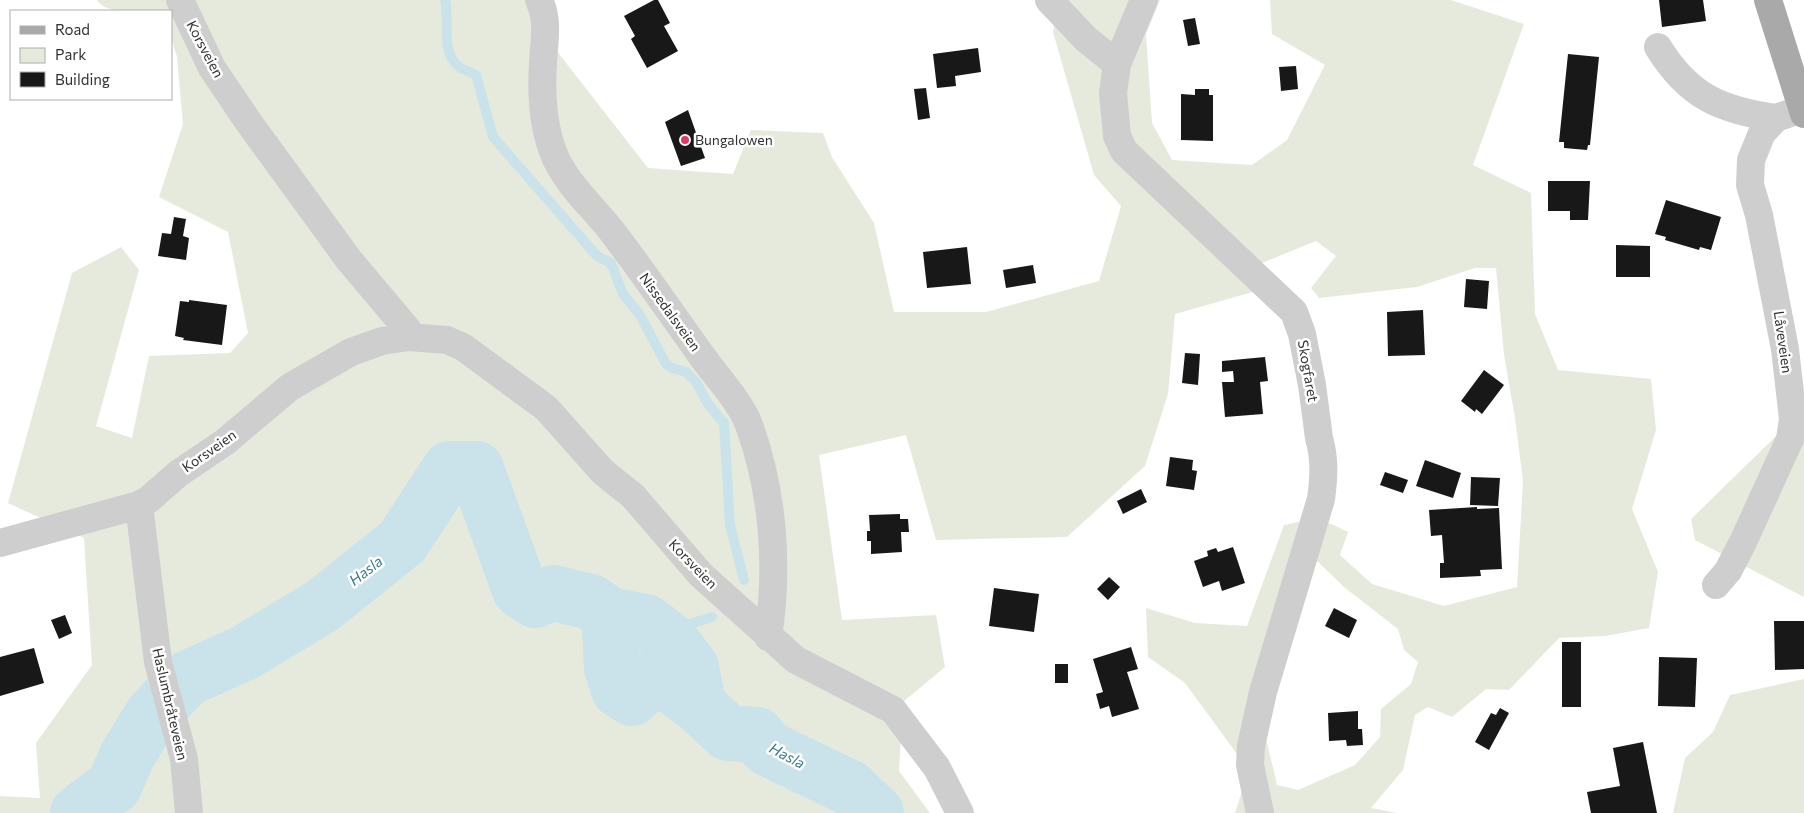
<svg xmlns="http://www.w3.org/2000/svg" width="1804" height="813" viewBox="0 0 1804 813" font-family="Commissioner,sans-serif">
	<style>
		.green { fill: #e6eadd; fill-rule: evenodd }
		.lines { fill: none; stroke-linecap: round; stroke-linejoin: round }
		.stream { stroke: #cae3ea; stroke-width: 10 }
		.river { stroke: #cae3ea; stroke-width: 56 }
		.building { fill: #181818 }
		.minor { stroke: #cecece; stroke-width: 28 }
		.major { stroke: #a9a9a9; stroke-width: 28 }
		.poi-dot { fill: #e03a63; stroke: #fff; stroke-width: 2 }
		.labels { text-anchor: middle; stroke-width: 5; stroke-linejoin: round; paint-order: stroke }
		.street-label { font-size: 14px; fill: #313131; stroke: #fff }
		.poi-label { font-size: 14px; fill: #313131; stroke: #fff; text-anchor: start }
		.water-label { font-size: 15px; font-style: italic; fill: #3e7a8b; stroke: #fff }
	</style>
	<rect width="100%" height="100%" fill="#fff"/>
	<path class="green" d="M97 0H542L556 50 648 168 733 174 751 130 823 133 832 157 874 223 894 312H986L1099 281 1121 206 1094 175 1053 32 1060 0H1160L1146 34 1152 123 1172 160 1252 165 1287 140 1325 65 1272 34 1270 0H1451L1524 24 1473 165 1531 193 1535 314 1558 370 1651 379 1656 430 1632 509 1658 572 1649 628 1605 636 1559 638 1509 690 1486 689 1452 717 1428 707 1415 715 1403 770 1371 808 1397 813H1235L1242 791 1237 754 1185 683 1148 657 1146 608 1195 623 1247 626 1284 525C1314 518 1321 518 1348 532L1340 555 1372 584 1444 606 1517 587 1523 481 1515 418 1504 355 1496 268H1475L1417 287 1319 298 1311 288 1336 256 1316 241 1262 263 1253 292 1175 314 1168 394 1145 466 1067 537 936 540 906 435 819 455 842 620 936 615 945 667 903 702 899 771 930 813H0V796L40 798 36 743 92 665 84 538 8 503 72 273 121 247 139 270 96 426 132 438 149 356 230 353 248 333 228 232 159 197 183 124 177 57 171 37V11C153 11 107 17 97 0ZM1312 556 1344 587 1398 629 1404 650 1418 662 1411 684 1381 709 1380 737 1355 765 1298 790 1277 785 1254 687Z
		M1804 409V597L1695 540 1691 519Z
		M1804 679V813H1673L1685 758 1713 732 1730 695Z"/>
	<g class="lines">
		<path class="stream" d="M445 0C450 20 440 51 458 66 462 70 471 72 476 75L493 137 597 256 611 263 623 294 640 315 666 364 672 368 686 372 696 382 708 404 724 423 730 525 744 580
			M671 641 680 627 712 617"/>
		<path class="river" d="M609 615 612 669 619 690 632 698 651 680 667 683 698 705
			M78 813 114 786 127 756 152 715 186 679 244 653 322 606 402 542 450 469H476L520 590 535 600 553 593 591 602 609 615 646 622 671 641 691 667 698 705 728 733 757 735 767 748 850 788 876 813"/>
	</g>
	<path class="building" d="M654 0H658L670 23 664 26 678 51 647 68 631 39 635 36 624 16Z
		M1659 0H1703L1706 21 1662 27Z
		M1195 18 1200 44 1188 46 1183 20Z
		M978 48 981 72 955 76 956 86 937 88 933 54Z
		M1568 54 1599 57 1590 145H1588L1587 150 1564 148V142H1559Z
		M1296 66 1298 89 1281 91 1279 67Z
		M926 88 930 118 918 120 914 89Z
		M1195 89H1209V95H1213V141L1181 140V94L1195 95Z
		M688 110 705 158 681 166 665 122Z
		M1548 181H1590L1588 220H1570V211H1548Z
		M1666 200 1721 217 1711 250 1700 247 1699 250 1665 240 1666 237 1655 234Z
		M174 217 186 219 183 236 189 238 186 260 158 256 162 233 171 234Z
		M1616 245 1650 246V277H1616Z
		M967 247 971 284 927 288 923 252Z
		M1033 265 1036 283 1006 288 1003 270Z
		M1466 279 1489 281 1487 309 1464 307Z
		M189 300 227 305 222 345 183 340 184 338 175 336 180 301 189 302Z
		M1423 310 1425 355 1388 356 1387 312Z
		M1185 353 1200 354 1198 385 1182 383Z
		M1265 357 1268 381 1260 382 1263 414 1225 417 1222 382H1234L1233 371 1222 372V361Z
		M1484 370 1504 385 1482 414 1476 409 1475 412 1461 401Z
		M1170 457 1193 460 1192 470 1197 471 1194 490 1166 486Z
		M1425 460 1461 473 1453 498 1416 486Z
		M1385 472 1408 480 1403 493 1380 485Z
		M1471 477 1500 478 1498 506 1470 505Z
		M1141 489 1147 502 1123 514 1117 501Z
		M1477 507V509L1499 508 1502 569 1480 570 1481 576 1440 578V563H1444L1442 535 1431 536 1429 510Z
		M900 514V519H908L909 532H901L902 552 871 554V541H867V531H870L869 515Z
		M1233 547 1245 583 1222 591 1219 581 1203 587 1194 561 1208 556 1207 551 1216 548 1218 552Z
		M1109 577 1120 587 1108 600 1097 589Z
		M994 588 1039 594 1034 632 989 626Z
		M1334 608 1357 620 1349 638 1325 626Z
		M65 615 72 633 59 639 51 620Z
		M1774 621H1804V669L1775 670Z
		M1562 642H1581V707H1562Z
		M1131 647 1138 669 1127 672 1139 709 1112 717 1109 706 1100 709 1096 694 1103 692 1093 659Z
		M34 648 44 683 0 696V657Z
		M1659 657 1697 658 1695 707 1658 706Z
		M1055 664H1068V683H1055Z
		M1500 708 1509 713 1489 750 1475 742 1491 713 1496 715Z
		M1358 711V729H1362L1363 745 1347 746 1346 740 1329 741 1328 713Z
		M1643 742 1657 813H1591L1587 792 1620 786 1613 748Z"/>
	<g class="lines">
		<path class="minor" d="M180 0 212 68 247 120 349 260 408 330 409 337
			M539 0C549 20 544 42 543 63 541 94 543 130 556 159 570 188 595 209 614 234 645 275 674 317 704 359 718 378 741 403 749 425 773 491 779 567 768 637
			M1049 0 1086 39 1117 64
			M1144 0 1117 64 1113 93 1117 136 1124 151 1294 312 1302 334 1312 385 1319 438C1325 459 1324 477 1321 499L1263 692 1251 746 1250 765 1260 813
			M1658 47C1688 96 1720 110 1776 118
			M139 505 158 662 184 759 189 813
			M0 543 139 505 148 500 179 473 225 442 290 387 351 352 382 341 409 337 447 340 463 347 546 408 603 472 633 496 701 575 796 660 893 710 937 768 960 813
			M1716 585 1728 571 1743 542 1790 439 1793 419 1785 349 1759 215 1750 185 1751 160 1762 133 1776 118 1802 109"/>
		<path class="major" d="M1768 0 1804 114"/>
	</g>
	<circle class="poi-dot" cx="685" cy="140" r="5"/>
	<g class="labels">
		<g class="street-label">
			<text transform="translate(205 49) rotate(62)" y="5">Korsveien</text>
			<text transform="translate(670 312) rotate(54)" y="5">Nissedalsveien</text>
			<text transform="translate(1783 342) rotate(82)" y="5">Låveveien</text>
			<text transform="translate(1308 371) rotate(80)" y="5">Skogfaret</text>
			<text transform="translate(209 451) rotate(-35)" y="5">Korsveien</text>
			<text transform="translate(693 564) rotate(46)" y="5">Korsveien</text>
			<text transform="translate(170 704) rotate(77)" y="5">Haslumbråteveien</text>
		</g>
		<g class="poi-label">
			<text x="695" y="145">Bungalowen</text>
		</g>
		<g class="water-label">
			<text transform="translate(366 571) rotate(-38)" y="5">Hasla</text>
			<text transform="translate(787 756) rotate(28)" y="5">Hasla</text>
		</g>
	</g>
	<rect x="10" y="10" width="162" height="90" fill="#ffffff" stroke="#adadad"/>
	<rect x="20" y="26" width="25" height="8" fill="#a9a9a9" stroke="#adadad"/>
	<text x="55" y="35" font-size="15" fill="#313131">Road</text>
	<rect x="20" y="48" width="25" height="15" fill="#e6eadd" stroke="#adadad"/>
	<text x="55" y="60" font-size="15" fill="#313131">Park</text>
	<rect x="20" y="72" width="25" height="15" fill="#181818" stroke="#adadad"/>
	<text x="55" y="85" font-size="15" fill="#313131">Building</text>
</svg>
